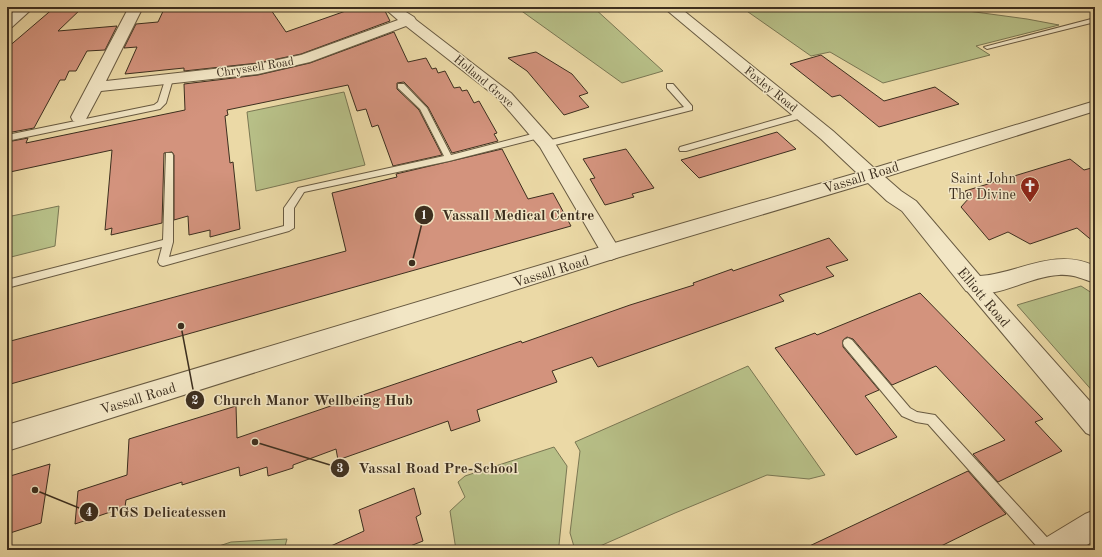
<svg xmlns="http://www.w3.org/2000/svg" width="1102" height="557" viewBox="0 0 1102 557" font-family="'Old Standard TT',serif">
	<style>
		.green { fill: #b7bf87; stroke: #7a7753 }
		.building { fill: #d3937d; stroke: #3d2f1f }
		.lines { fill: none; stroke-linecap: round; stroke-linejoin: round }
		.service-casing { stroke: #685a41; stroke-width: 2 }
		.minor-casing { stroke: #685a41; stroke-width: 2 }
		.tertiary-casing { stroke: #685a41; stroke-width: 2 }
		.service { fill: #f2e6c5; fill-rule: evenodd }
		.minor { fill: #f2e6c5; fill-rule: evenodd }
		.tertiary { fill: #f2e6c5; fill-rule: evenodd }
		.labels { text-anchor: middle; stroke-width: 3; stroke-linejoin: round; paint-order: stroke }
		.far-street-label { font-size: 12px; fill: #3d2f1f; stroke: #f2e6c5 }
		.street-label { font-size: 14px; fill: #3d2f1f; stroke: #f2e6c5 }
		.poi-label { font-size: 14px; fill: #3d2f1f; stroke: #f2e6c5; text-anchor: end }
		.leader { fill: none; stroke: #3d2f1f; stroke-width: 1.5 }
		.callout-dot { fill: #3d2f1f; stroke: #f2e6c5; stroke-width: 1.5 }
		.mark-label { font-size: 12px; text-anchor: middle; font-weight: bold; fill: #fff }
		.callout-label { font-size: 15px; text-anchor: middle; font-weight: bold; fill: #3d2f1f; stroke: #f2e6c5; stroke-width: 3; stroke-linejoin: round; paint-order: stroke }
	</style>
	<rect width="100%" height="100%" fill="#ebd9a6"/>
	<filter id="stains"><feTurbulence type="fractalNoise" baseFrequency=".005" numOctaves="4"/><feColorMatrix values="0 0 0 0 .2 0 0 0 0 .09 0 0 0 0 .02 0 0 0 .5 -.17"/></filter>
	<radialGradient id="worn" r=".72"><stop offset=".6" stop-color="#630" stop-opacity="0"/><stop offset="1" stop-color="#630" stop-opacity=".3"/></radialGradient>
	<path class="green" d="M516 7H593L663 71 622 83Z
		M741 7H938L1027 19 1059 25 976 46 990 55 883 83 830 52 811 56Z
		M344 92 365 165 256 191 247 112Z
		M59 206 55 246 7 258V217Z
		M1081 286 1095 295V394L1017 305Z
		M748 366 825 475 809 479 767 475 675 513 591 550H575L570 533 580 451 575 442Z
		M554 447 567 466 559 545 562 550H456L450 511 465 497 458 482 465 476Z
		M287 539 284 550H207L231 542Z"/>
	<path class="building" d="M55 7H83L58 31 117 26 105 50 87 51 76 71H69L65 80H60L34 128 7 133V48Z
		M165 7H269L286 32 357 7H382L385 11 390 21 301 54 258 63 184 71V68L125 74 137 47 124 48 136 24 158 22Z
		M394 32 408 62 426 58 432 69 436 68 438 73 445 71 454 88 460 87 462 91 467 90 474 103 479 101 497 133 494 134 498 141 452 153 428 107 404 82 397 83V89L419 110 442 155 393 166 378 125 372 127 366 109 357 111 348 85 227 110 228 115 225 116 230 163 233 162 240 229 210 237V230L189 235 188 216 174 220V155L172 152 164 153 162 223 111 235 112 228 105 230 112 150 10 172 7 178V142L28 138 26 143 185 110 184 84 258 75 310 63Z
		M536 52 572 74 588 93 579 96 589 107 564 115 527 71 508 58Z
		M821 55 884 101 935 87 959 104 879 127 840 95 832 97 790 64Z
		M777 132 796 149 699 178 681 160Z
		M502 149 528 199 553 193 571 226 7 385V342L346 251 332 193 397 177 396 174Z
		M626 149 654 188 632 194 634 197 605 205 590 179 595 178 583 159Z
		M1070 159 1084 170 1095 167V243L1077 228 1030 244 1008 232 989 240 961 207 969 198 965 191Z
		M829 238 848 260 826 267 834 276 779 295 784 301 598 367 592 357 552 371 557 382 477 410 480 421 451 431 448 421 338 460 336 449 293 465V468L268 476 267 467 240 476 239 467 182 485V482L126 500 125 507 75 524 78 491 127 475 129 439 236 406 237 438 521 341 522 343 630 305 694 285 693 283 732 269 733 271Z
		M920 293 1043 419 1035 422 1062 451 998 482 973 454 1005 440 936 366 892 385 853 339 847 337 843 340V347L879 390 865 396 897 437 856 455 775 348 815 333 817 335Z
		M50 464 41 523 7 534V477Z
		M968 471 1006 514 933 550H801Z
		M414 488 421 514 416 517 423 541 400 550H322L364 531 359 510Z"/>
	<g class="lines">
		<g class="service-casing">
			<path id="service" d="M1095 18V22L987 49 984 47Z
				M166 77H172L173 79 166 103 160 109 7 141V135L154 105 158 102Z
				M398 84H404L427 108 451 155 540 132 544 135 543 137 449 161 304 192 294 208V228L289 231 163 266 160 265 158 262 162 247 7 288V280L163 240 166 153H172L173 155V242L169 257 284 226V208L298 188 444 156 420 109 398 88Z
				M667 84H673L692 106V110L547 147 543 144 547 141 684 107 667 88Z
				M799 113H805L806 115 805 117 686 151H680L679 149 680 147Z
				M848 338 852 340 910 408 917 412 935 415 1054 545 1056 550H1040L928 424 916 422 902 416 844 346 843 343 844 340Z"/>
		</g>
		<g class="minor-casing">
			<path id="minor" d="M19 7H34L12 27 7 28V17Z
				M129 7H143L106 81 258 64 301 55 398 20 383 7H398L414 17 416 20 511 93 553 140 621 252 618 257 611 260 604 257 540 147 499 99 406 26 310 62 258 74 101 91 85 121 79 122 73 121 71 117Z
				M974 277 981 279 1095 407V437L1086 433 967 291 963 285 967 279Z
				M1095 510V540L1079 550H1038L1042 540 1085 514Z"/>
		</g>
		<g class="tertiary-casing">
			<path id="tertiary" d="M663 7H679L833 131 874 168 1095 101V111L885 177 901 191 916 201 980 276C1019 273 1055 247 1095 266V283C1082 279 1073 274 1059 275 1028 276 997 301 966 291L902 211 887 201 868 183 613 259 7 451V425L611 244 857 173 821 139Z"/>
		</g>
		<use href="#service" class="service"/>
		<use href="#minor" class="minor"/>
		<use href="#tertiary" class="tertiary"/>
	</g>
	<defs>
		<g id="church-pin" transform="scale(1)"><path d="M0 17L-7.5 6A9.5 9.5 0 1 1 7.5 6Z" fill="#8f2418" stroke="#f2e6c5"/><path d="M-1.2-6h2.4v3.5h3.3v2.4h-3.3V6h-2.4V-.1h-3.3v-2.4h3.3Z" fill="#fff"/></g>
	</defs>
	<g fill-rule="evenodd">
		<use href="#church-pin" x="1030" y="186"/>
	</g>
	<g class="labels">
		<g class="far-street-label">
			<text transform="translate(255 67) rotate(-9)" y="4">Chryssell Road</text>
			<text transform="translate(484 81) rotate(40)" y="4">Holland Grove</text>
			<text transform="translate(771 89) rotate(39)" y="4">Foxley Road</text>
		</g>
		<g class="street-label">
			<text transform="translate(861 177) rotate(-17)" y="5">Vassall Road</text>
			<text transform="translate(551 271) rotate(-17)" y="5">Vassall Road</text>
			<text transform="translate(984 297) rotate(50)" y="5">Elliott Road</text>
			<text transform="translate(138 398) rotate(-17)" y="5">Vassall Road</text>
		</g>
		<g class="poi-label">
			<text x="1016" y="183">Saint John<tspan x="1016" dy="16">The Divine</tspan></text>
		</g>
	</g>
	<path class="leader" d="M412 263L424 215M181 326L195 400M255 442L340 468M35 490L89 512"/>
	<g class="callout-dot">
		<circle cx="412" cy="263" r="4"/>
		<circle cx="181" cy="326" r="4"/>
		<circle cx="255" cy="442" r="4"/>
		<circle cx="35" cy="490" r="4"/>
		<circle cx="424" cy="215" r="10"/>
		<circle cx="195" cy="400" r="10"/>
		<circle cx="340" cy="468" r="10"/>
		<circle cx="89" cy="512" r="10"/>
	</g>
	<g class="mark-label">
		<text x="424" y="219">1</text>
		<text x="195" y="404">2</text>
		<text x="340" y="472">3</text>
		<text x="89" y="516">4</text>
	</g>
	<g class="callout-label">
		<text x="518" y="220">Vassall Medical Centre</text>
		<text x="313" y="405">Church Manor Wellbeing Hub</text>
		<text x="438" y="473">Vassal Road Pre-School</text>
		<text x="167" y="517">TGS Delicatessen</text>
	</g>
	<rect width="1102" height="557" fill="none" stroke="#ebd9a6" stroke-width="24"/>
	<rect x="8" y="8" width="1086" height="541" fill="none" stroke="#3d2f1f" stroke-width="2"/>
	<rect x="12" y="12" width="1078" height="533" fill="none" stroke="#3d2f1f"/>
	<rect width="100%" height="100%" filter="url(#stains)"/>
	<rect width="100%" height="100%" fill="url(#worn)"/>
</svg>
